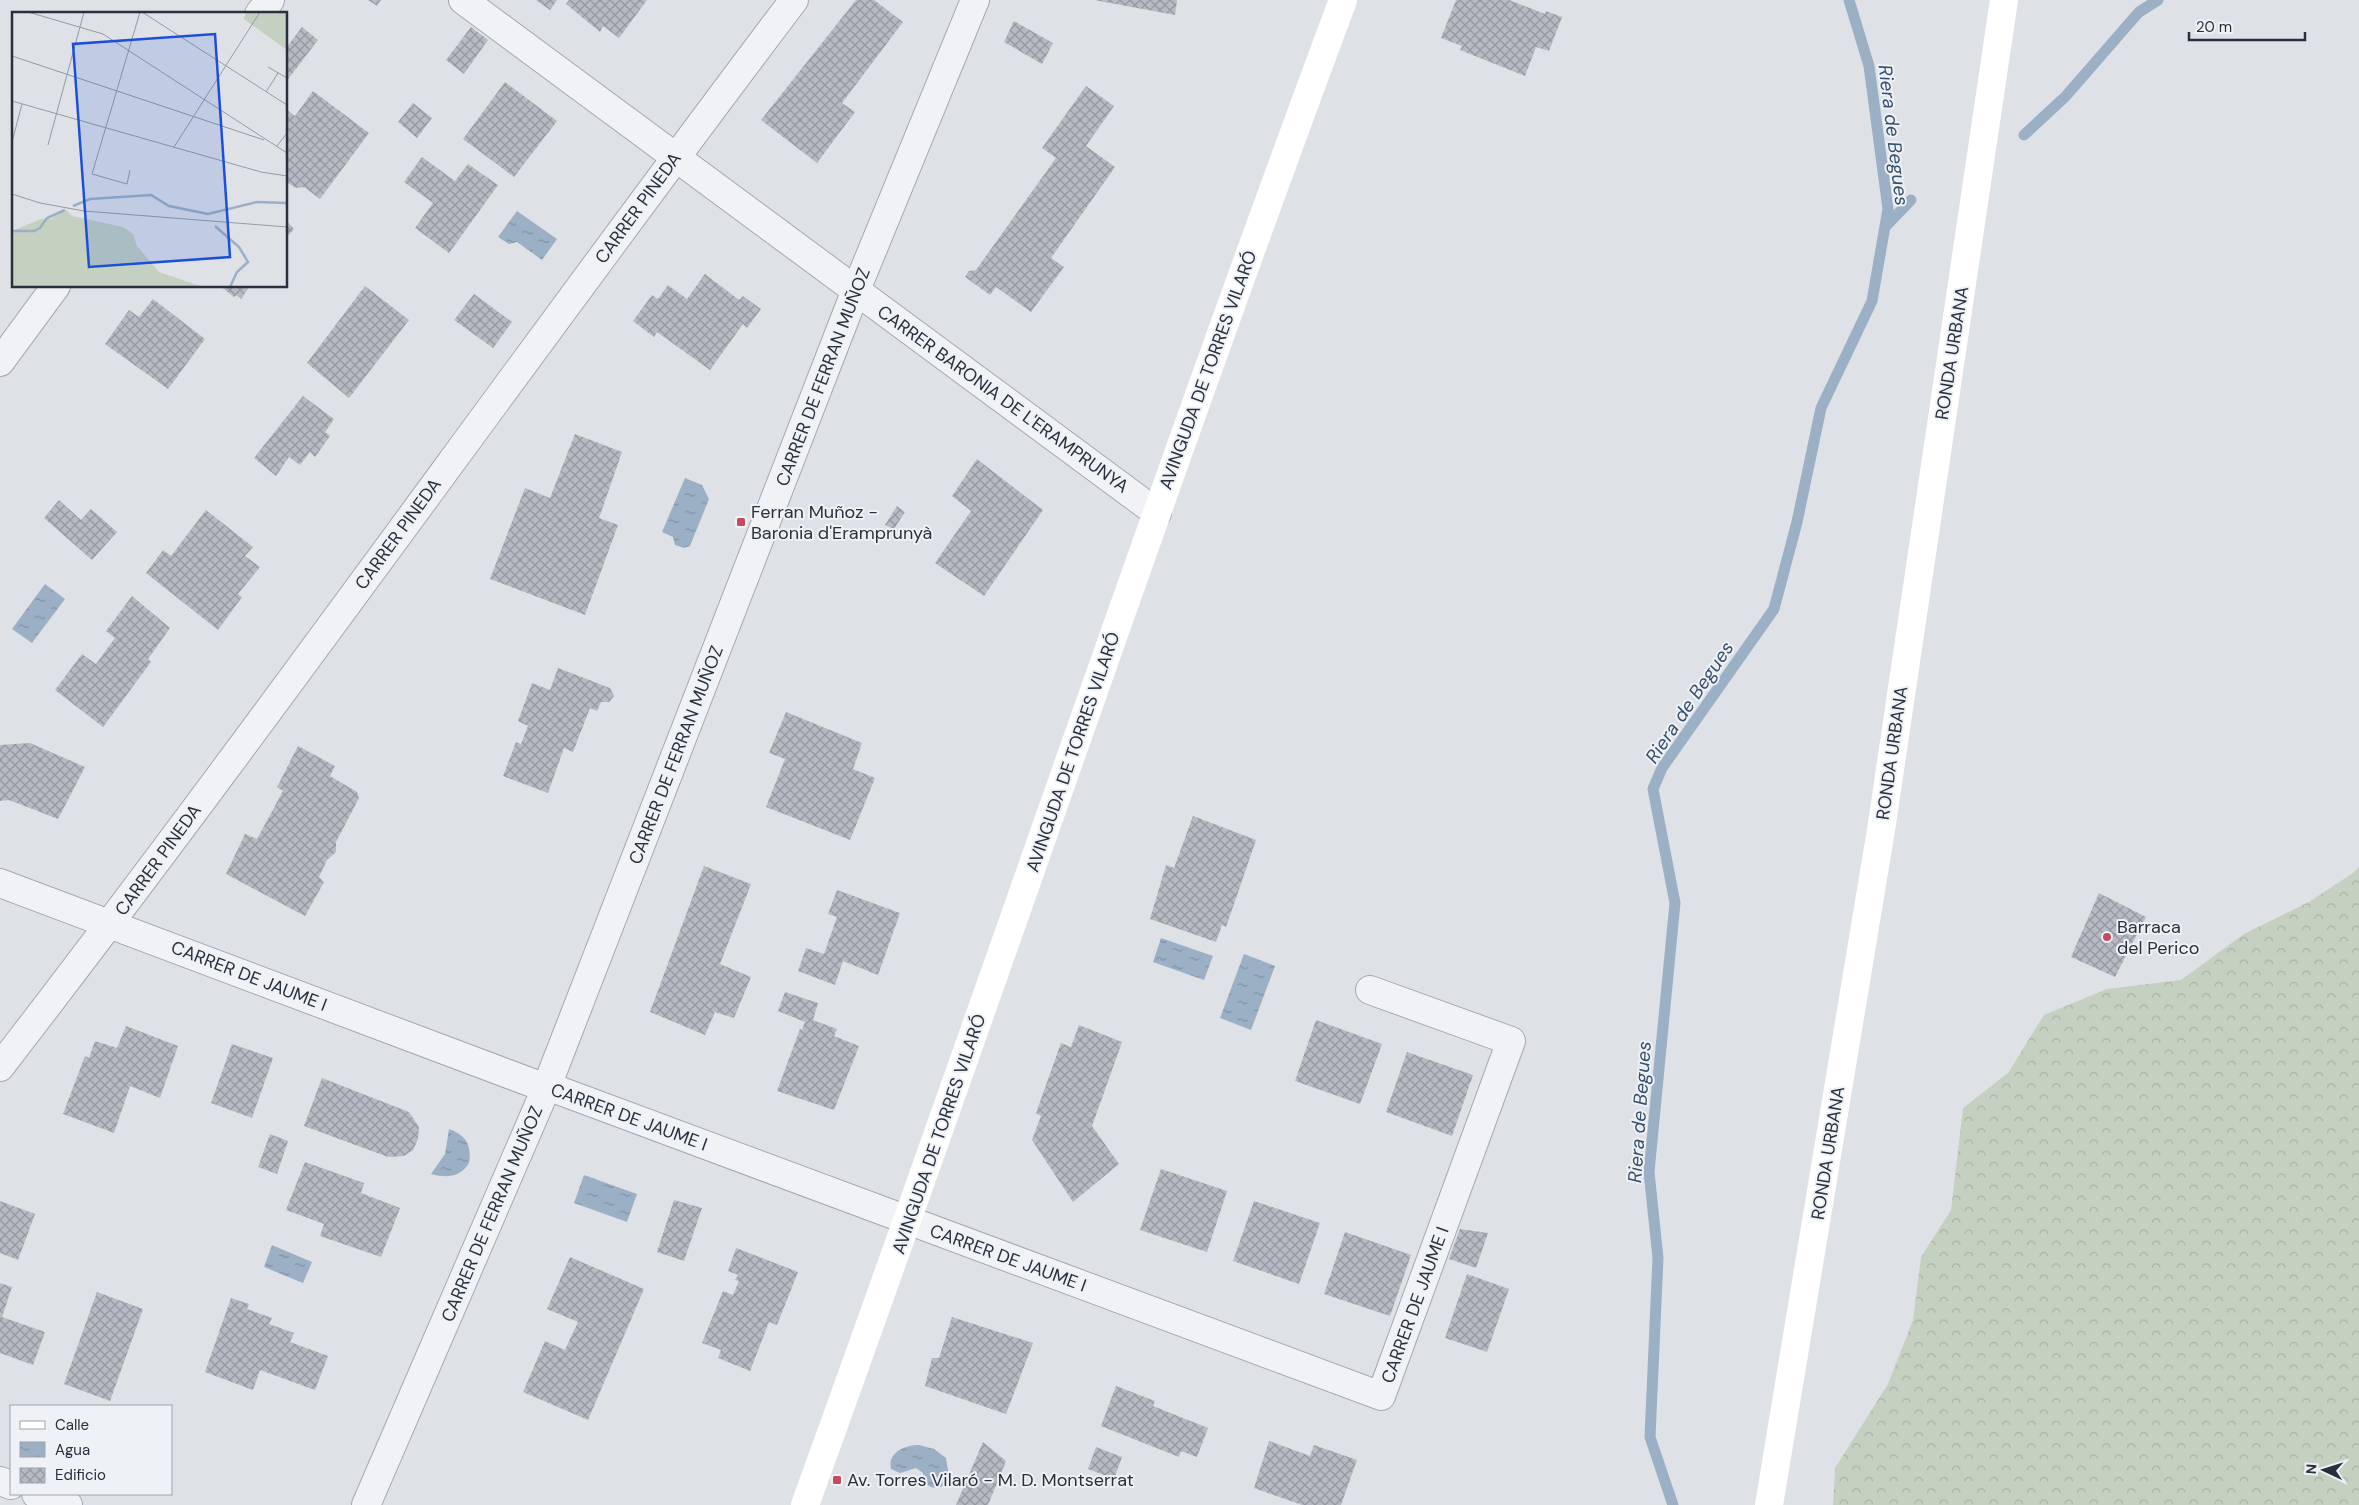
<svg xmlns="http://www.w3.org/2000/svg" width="2359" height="1505" viewBox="0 0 2359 1505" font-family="'DM Sans',sans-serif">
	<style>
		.forest { fill: url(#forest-crowns) }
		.water { fill: url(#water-ripples) }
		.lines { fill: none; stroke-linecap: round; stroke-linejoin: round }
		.stream { stroke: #9bb0c5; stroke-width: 11 }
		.building { fill: url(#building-cross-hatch) }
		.street-casing { stroke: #a4a9b1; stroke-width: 30 }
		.street { stroke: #f1f2f5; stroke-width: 28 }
		.secondary { stroke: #fff; stroke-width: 28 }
		.poi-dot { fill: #c54a5d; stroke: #eef1f5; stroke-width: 2 }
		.labels { text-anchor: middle; stroke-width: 4; stroke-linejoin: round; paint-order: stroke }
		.street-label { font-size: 18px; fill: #28303d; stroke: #eef1f5 }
		.poi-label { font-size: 18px; fill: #28303d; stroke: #eef1f5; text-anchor: start }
		.water-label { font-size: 19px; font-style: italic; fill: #354f6e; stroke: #eef1f5 }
		.inset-river { fill: none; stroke: #9bb0c5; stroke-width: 2.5 }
		.inset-road { fill: none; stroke: #959ba3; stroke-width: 1 }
		.view { fill: #1d4ed8; fill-opacity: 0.15; stroke: #1d4ed8; stroke-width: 2.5 }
		.inset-edge { fill: none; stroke: #28303d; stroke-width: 2.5 }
	</style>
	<defs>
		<pattern id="forest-crowns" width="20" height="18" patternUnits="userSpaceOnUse" patternTransform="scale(1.25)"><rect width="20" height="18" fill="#c4d0c0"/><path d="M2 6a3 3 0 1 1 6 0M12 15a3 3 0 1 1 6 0" fill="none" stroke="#a8b3a6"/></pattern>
		<pattern id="water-ripples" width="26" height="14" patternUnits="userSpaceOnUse" patternTransform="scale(1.25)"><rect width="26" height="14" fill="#9bb0c5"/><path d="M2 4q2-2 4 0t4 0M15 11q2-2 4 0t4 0" fill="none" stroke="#7e90a1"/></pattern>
		<pattern id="building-cross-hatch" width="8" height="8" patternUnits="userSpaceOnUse" patternTransform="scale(1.25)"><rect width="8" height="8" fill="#b6bbc3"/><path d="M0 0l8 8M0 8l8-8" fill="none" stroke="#9498a0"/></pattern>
	</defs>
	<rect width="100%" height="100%" fill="#dee2e7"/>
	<path class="forest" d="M2359 867V1505H1833L1835 1468 1888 1384 1913 1320 1921 1257 1951 1210 1963 1108 2008 1073 2044 1015 2107 989 2181 980 2244 934 2309 902 2353 873Z"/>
	<path class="water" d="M517 211 557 239 542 260 517 242 509 244 498 237Z
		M685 478 702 485 709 499 690 546 684 548 675 545 673 537 662 532Z
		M45 584 65 599 32 643 12 629Z
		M1161 938 1213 956 1204 980 1153 962Z
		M1244 954 1275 966 1251 1030 1220 1018Z
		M449 1129C466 1135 472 1145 469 1163 460 1178 446 1178 431 1174L445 1154Z
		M584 1175 637 1194 627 1222 574 1203Z
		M272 1245 312 1262 303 1283 264 1267Z
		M919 1445 934 1449 946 1458 949 1476 943 1486C932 1491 923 1485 923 1473L916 1468 900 1473 891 1469C887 1452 906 1445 919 1445Z"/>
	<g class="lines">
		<path class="stream" d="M2024 135 2065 97 2139 12 2158 0
			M1886 226 1911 200
			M1673 1505 1650 1437 1658 1258 1649 1172 1675 903 1653 789 1662 768 1774 609 1797 522 1821 408 1872 301 1888 209 1869 66 1849 0"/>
	</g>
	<path class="building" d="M368 0H381L377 6Z
		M536 0H557L550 10Z
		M569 0H647L619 38 603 26 600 32 566 4Z
		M856 0H874L903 22 842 103 855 112 817 163 761 120Z
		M1094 0H1177L1175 15Z
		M1456 0H1509L1545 14 1546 11 1562 17 1549 51 1536 47 1525 76 1460 50 1462 46 1441 38Z
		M1014 21 1053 43 1042 64 1004 42Z
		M302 27 318 40 286 82V48Z
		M471 27 488 40 464 74 446 60Z
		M505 82 557 121 514 177 463 139Z
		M1086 86 1114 106 1086 146 1115 167 1051 258 1064 267 1031 312 996 287 990 295 965 277 969 271 976 270 1056 158 1042 148Z
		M313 91 369 133 320 199 304 187 296 188 288 183 286 173V109L295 116Z
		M413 103 432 118 417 138 398 122Z
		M422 157 455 181 468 164 498 185 449 253 415 228 433 203 404 182Z
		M286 220 294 229 286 238Z
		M705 274 739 300 743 296 761 309 747 328 743 324 710 370 657 332 654 337 633 321 652 295 658 299 668 285 687 299Z
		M220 286H250L241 299 236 295 234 297Z
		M365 286 409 320 349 398 307 363Z
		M474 294 512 322 493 348 454 320Z
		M153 299 205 339 168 389 105 344 129 310 139 317Z
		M303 396 334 419 325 432 330 436 315 457 310 452 300 465 289 457 276 476 254 458Z
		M575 434 622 452 599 518 618 525 585 615 490 579 525 488 550 498Z
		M977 459 1043 510 984 596 935 563 971 511 952 496Z
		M59 500 81 520 91 509 117 532 92 560 44 518Z
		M897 506 905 512 894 529 885 525Z
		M206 510 253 547 245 556 260 567 238 594 242 597 218 630 146 573 163 550 171 556Z
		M132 596 170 628 148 659 151 662 103 727 55 690 82 654 96 664 115 638 106 631Z
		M558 668 610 688 614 696 609 702H601L597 711 590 708 573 752 564 748 548 793 503 776 516 742 521 744 528 726 518 721 532 683 550 690Z
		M786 712 862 743 853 769 875 778 850 840 766 807 785 759 769 753Z
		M30 743 85 767 58 819 9 800 0 801V745Z
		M298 746 335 766 330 776 357 792 359 798 336 842V852L327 860 319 877 324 882 305 916 226 874 245 834 257 839 283 791 277 787Z
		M1193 816 1256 840 1226 927 1222 925 1216 942 1150 919 1166 865 1174 868Z
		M704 866 751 884 720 964 751 977 734 1018 715 1012 705 1035 650 1012Z
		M837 890 900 913 878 975 843 961 835 985 798 971 806 948 824 954 837 917 828 914Z
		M2099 893 2146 917 2115 977 2071 957Z
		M785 992 818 1003 813 1020 837 1029 834 1036 859 1046 834 1110 777 1091 800 1029 802 1030 805 1022 778 1011Z
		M1316 1020 1382 1044 1360 1104 1295 1081Z
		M1079 1025 1122 1042 1092 1126 1119 1164 1073 1202 1032 1140 1041 1116 1036 1113 1061 1043 1071 1047Z
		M126 1026 178 1046 160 1098 130 1086 114 1133 63 1114 85 1056 89 1058 95 1041 117 1048Z
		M232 1044 273 1058 252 1118 211 1103Z
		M1407 1052 1473 1075 1452 1136 1386 1112Z
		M322 1078 409 1112 419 1127 418 1139 413 1150 404 1156 388 1157 304 1126Z
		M270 1134 288 1141 277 1174 258 1167Z
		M305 1162 364 1183 361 1193 400 1208 381 1257 320 1236 324 1224 286 1210Z
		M1161 1169 1227 1191 1207 1252 1140 1230Z
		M674 1200 702 1208 684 1261 657 1252Z
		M0 1201 35 1214 18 1260 0 1253Z
		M1254 1201 1320 1223 1299 1284 1233 1261Z
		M1460 1229 1488 1233 1476 1268 1449 1259Z
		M1345 1232 1411 1255 1390 1316 1324 1294Z
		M736 1248 798 1272 777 1325 769 1322 750 1371 718 1358 721 1350 702 1343 723 1291 733 1295 739 1281 735 1280 738 1275 728 1271Z
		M570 1257 644 1289 588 1420 523 1392 545 1341 565 1350 578 1322 547 1309Z
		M1467 1274 1509 1289 1487 1352 1445 1338Z
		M0 1283 12 1287 2 1317 45 1332 33 1365 0 1353Z
		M97 1292 143 1309 110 1401 64 1384Z
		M231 1298 249 1304 247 1309 272 1318 269 1324 294 1333 290 1342 328 1356 315 1390 260 1370 253 1390 205 1372Z
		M952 1317 1033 1343 1006 1414 925 1386 932 1358H939Z
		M1116 1386 1155 1401 1153 1406 1208 1428 1197 1457 1181 1451 1179 1457 1101 1426Z
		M1269 1441 1310 1456 1314 1445 1357 1460 1341 1505H1302L1254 1488Z
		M983 1442 1006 1461 988 1505H956Z
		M1096 1447 1122 1457 1114 1479 1088 1469Z"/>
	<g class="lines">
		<g class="street-casing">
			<path id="street" d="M463 0 1157 513
				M259 14 270 0
				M0 362 56 286
				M0 883 535 1084 547 1086 1381 1396 1511 1041 1370 990
				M0 1067C271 716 526 354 794 0
				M0 1481 11 1485
				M36 1494 68 1505
				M366 1505 547 1086 856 290 975 0"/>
		</g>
		<use href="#street" class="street"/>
		<path class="secondary" d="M805 1505C987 1004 1157 499 1343 0
			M1769 1505 1881 830 2004 0"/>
	</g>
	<g class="poi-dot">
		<rect x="736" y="517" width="10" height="10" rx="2.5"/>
		<circle cx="2107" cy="937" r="5"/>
		<rect x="832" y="1475" width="10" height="10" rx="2.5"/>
	</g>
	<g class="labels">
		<g class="street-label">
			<text transform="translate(638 208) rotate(-54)" y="6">CARRER PINEDA</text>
			<text transform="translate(1952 353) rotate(-81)" y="6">RONDA URBANA</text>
			<text transform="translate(1208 370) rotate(-70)" y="6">AVINGUDA DE TORRES VILARÓ</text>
			<text transform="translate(823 377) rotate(-69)" y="6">CARRER DE FERRAN MUÑOZ</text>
			<text transform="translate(1003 399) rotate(36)" y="6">CARRER BARONIA DE L'ERAMPRUNYA</text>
			<text transform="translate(398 534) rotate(-54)" y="6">CARRER PINEDA</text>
			<text transform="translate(1073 752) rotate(-71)" y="6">AVINGUDA DE TORRES VILARÓ</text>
			<text transform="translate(1892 753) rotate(-82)" y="6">RONDA URBANA</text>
			<text transform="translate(676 755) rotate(-69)" y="6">CARRER DE FERRAN MUÑOZ</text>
			<text transform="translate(158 860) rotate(-54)" y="6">CARRER PINEDA</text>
			<text transform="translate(249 976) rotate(21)" y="6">CARRER DE JAUME I</text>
			<text transform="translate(629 1117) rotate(20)" y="6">CARRER DE JAUME I</text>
			<text transform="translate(939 1134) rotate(-71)" y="6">AVINGUDA DE TORRES VILARÓ</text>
			<text transform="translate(1828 1153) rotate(-81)" y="6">RONDA URBANA</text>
			<text transform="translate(492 1214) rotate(-67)" y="6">CARRER DE FERRAN MUÑOZ</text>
			<text transform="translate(1008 1258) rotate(20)" y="6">CARRER DE JAUME I</text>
			<text transform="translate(1415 1305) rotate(-70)" y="6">CARRER DE JAUME I</text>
		</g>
		<g class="poi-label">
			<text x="751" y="518">Ferran Muñoz -<tspan x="751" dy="21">Baronia d'Eramprunyà</tspan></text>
			<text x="2117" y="933">Barraca<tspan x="2117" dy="21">del Perico</tspan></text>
			<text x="847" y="1486">Av. Torres Vilaró - M. D. Montserrat</text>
		</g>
		<g class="water-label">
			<text transform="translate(1894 135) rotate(83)" y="7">Riera de Begues</text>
			<text transform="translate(1689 702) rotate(-56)" y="7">Riera de Begues</text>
			<text transform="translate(1639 1112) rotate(-86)" y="7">Riera de Begues</text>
		</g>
	</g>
	<g transform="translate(12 12)">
		<rect width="275" height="275" fill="#dee2e7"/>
		<path d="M234 0H275V38L232 7ZM54 198 60 204 111 215 121 222 125 234 147 260 191 275H0V219L29 207H39Z" fill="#c4d0c0"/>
		<path class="inset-river" d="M61 194 78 187 139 183 157 194 196 202 245 190 275 191M203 214 227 235 236 250 225 260 218 275M0 219H22L28 216 35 206 53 198"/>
		<path class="inset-road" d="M16 0 91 22 275 141M130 0 275 93M0 44 252 128M256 55 275 66M254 80 266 61M0 89 249 160 275 164M0 130 10 92M36 133 72 0M265 134 275 121M162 135 248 0M118 158 115 172 80 162 128 0M0 182 28 191 72 199 275 215"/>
		<path class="view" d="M203 22 218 245 77 255 61 32Z"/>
		<rect width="275" height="275" class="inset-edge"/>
	</g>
	<rect x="10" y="1405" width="162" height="90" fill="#eef1f5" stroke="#9fa4ab"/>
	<rect x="20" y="1421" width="25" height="8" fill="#ffffff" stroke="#9fa4ab"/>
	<text x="55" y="1430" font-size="15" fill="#28303d">Calle</text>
	<rect x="20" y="1442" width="25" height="15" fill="url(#water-ripples)" stroke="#9fa4ab"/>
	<text x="55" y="1455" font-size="15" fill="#28303d">Agua</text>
	<rect x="20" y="1468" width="25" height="15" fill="url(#building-cross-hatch)" stroke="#9fa4ab"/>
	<text x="55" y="1480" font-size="15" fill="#28303d">Edificio</text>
	<g transform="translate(2324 1470) rotate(274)" stroke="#eef1f5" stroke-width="4" paint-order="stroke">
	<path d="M0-4L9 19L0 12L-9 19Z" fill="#28303d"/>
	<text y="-8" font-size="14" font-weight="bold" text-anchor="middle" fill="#28303d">N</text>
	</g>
	<path d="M2189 32v8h116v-8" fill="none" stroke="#28303d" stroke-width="2.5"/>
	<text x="2196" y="32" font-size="15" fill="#28303d" stroke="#eef1f5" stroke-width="4" paint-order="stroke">20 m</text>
</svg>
